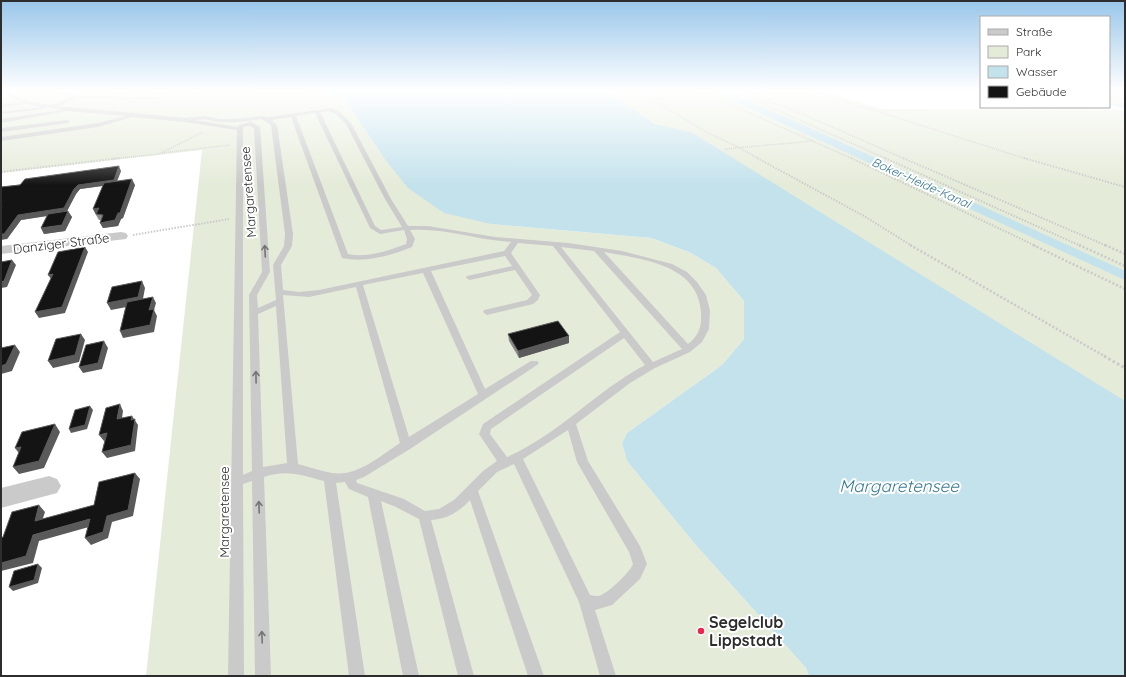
<svg xmlns="http://www.w3.org/2000/svg" width="1126" height="677" viewBox="0 0 1126 677" font-family="Quicksand,sans-serif">
	<style>
		.green { fill: #e5ebd9 }
		.water { fill: #c4e2ec }
		.lines { fill: none; stroke-linecap: round; stroke-linejoin: round }
		.stream { stroke: #c4e2ec; stroke-width: 2.5 }
		.canal { fill: #c4e2ec; fill-rule: evenodd }
		.path-far3 { stroke: #cacaca; stroke-width: 1.5; stroke-dasharray: 1 1; stroke-linecap: butt }
		.path-far2 { stroke: #cacaca; stroke-width: 2; stroke-dasharray: 1.5 1.5; stroke-linecap: butt }
		.path-far1 { stroke: #cacaca; stroke-width: 2.5; stroke-dasharray: 2 2; stroke-linecap: butt }
		.path { stroke: #cacaca; stroke-width: 3; stroke-dasharray: 2.5 2.5; stroke-linecap: butt }
		.service { fill: #cacaca; fill-rule: evenodd }
		.minor { fill: #cacaca; fill-rule: evenodd }
		.wall { fill: #8a8a8a }
		.shaded-wall { fill: #5a5a5a }
		.building { fill: #141414; stroke: #5a5a5a }
		.oneway { stroke: #747474 }
		.poi-dot { fill: #eb2750; stroke: #fff; stroke-width: 1.5 }
		.labels { text-anchor: middle; stroke-width: 4; stroke-linejoin: round; paint-order: stroke }
		.far-water-label { font-size: 12px; font-style: italic; fill: #387a91; stroke: #fff }
		.street-label { font-size: 13px; fill: #2d2d2d; stroke: #fff }
		.near-poi-label { font-size: 16px; font-weight: bold; fill: #2d2d2d; stroke: #fff; text-anchor: start }
		.near-water-label { font-size: 17px; font-style: italic; fill: #387a91; stroke: #fff }
	</style>
	<rect width="100%" height="100%" fill="#fff"/>
	<path class="green" d="M1 91 157 93 297 91 343 97 384 158 491 224 651 238 689 252 716 268 744 301V339L722 365 627 433 622 443 627 461 694 543 806 668 809 676H146L202 150 1 173Z
		M568 91H823L882 109 1125 110V478Z
		M1109 91H1125V106L1109 102Z"/>
	<path class="water" d="M87 91H233L157 93Z
		M297 91H607L654 124 691 132 1125 401V676H809L806 668 694 543 627 461 622 443 627 433 722 365 744 339V301L716 268 689 252 651 238 491 224 444 213 408 188 384 158 343 97Z"/>
	<g class="lines">
		<path class="stream" d="M1109 103 1125 107"/>
		<path class="canal" d="M712 91H723L748 100 1125 271V280Z"/>
		<path class="path-far3" d="M639 91 706 132 738 147 759 159
			M700 91 853 159
			M734 91 887 159
			M743 91 807 116 905 159
			M813 91 1027 159
			M725 149 814 141
			M162 153 230 145
			M111 159 159 154 203 132"/>
		<path class="path-far2" d="M757 158 864 216 912 246
			M851 158 1036 246
			M885 158 1081 246
			M903 158 1107 246
			M1024 158 1125 187
			M1 172 120 158
			M133 235 229 219"/>
		<path class="path-far1" d="M910 245 1106 357
			M1033 245 1125 289
			M1079 245 1125 266
			M1105 245 1125 254"/>
		<path class="path" d="M1104 356 1125 368"/>
		<path class="service" d="M1 91H4L29 102 52 105 72 97 54 91H60L76 96 157 97 159 99 77 98 58 106 185 118 205 116 219 119H234L263 116 268 117 332 108 340 112 351 123 391 199 408 226H428L495 237 568 243 622 251 672 264 687 272 697 282 706 295 710 311 709 329 702 342 690 352 655 368 630 383 576 424 588 461 640 546 647 564 640 579 612 605 595 610 616 676H600L579 602 514 464 497 472 478 491 544 676H528L470 500C459 512 447 519 431 520L474 676H458L419 519 396 507 381 501 419 676H403L368 497 349 489 345 482 336 483 365 676H349L324 481C303 475 286 469 264 477L271 676H255L252 481 243 484 244 676H228L237 130 185 122 132 117 98 127 1 141V137L98 123 126 116 67 111 1 123V119L62 110 46 107 44 109 1 114V112L42 107 26 104 1 107V105L22 102 1 93ZM329 111 336 114 346 124 385 199 402 227 381 230 375 226 320 112ZM315 113 370 228 380 234 404 230 407 239 406 244C388 251 367 258 348 254L296 116ZM291 117 342 258C365 263 390 256 412 247L415 239 410 230C444 228 478 240 511 242L504 251 319 290 299 292 283 290 281 265 292 246 293 234 277 125 272 120ZM205 119C226 125 241 121 262 119L271 125 285 234 284 246 273 265 276 300 258 308 257 295 270 272 260 127 251 122 239 125 238 127 195 120ZM250 126 254 128 262 272 249 295 252 471 243 475V127ZM518 243 553 246 620 332 483 424 479 434 497 461 483 471 454 500 439 509 425 511 404 499 357 483 356 480 364 477 410 449 537 365 539 363 537 361H531L485 389 431 271 505 256 512 266 467 276 466 278 470 280 515 270 532 295 527 300 484 310 483 312 487 315 533 304 538 300 540 295 511 253ZM561 247 594 251 682 349 653 362ZM604 252C641 259 698 264 701 312 702 326 699 336 688 344ZM423 273 478 394 409 437 363 285ZM356 287 400 443C380 456 357 477 332 473 321 471 310 467 298 464L283 295 309 297ZM276 306 287 463 263 467 258 314ZM624 338 645 365C596 391 558 435 507 457L490 434 491 429ZM568 430 577 462 629 552 633 564C630 572 611 590 603 594 599 597 595 596 590 595L523 459Z
			M67 120 69 121V123L1 132V128Z"/>
		<path class="minor" d="M121 232 126 233 128 236 126 239 1 254V246Z
			M49 476 57 479 61 486 57 493 1 508V488Z"/>
	</g>
	<path class="wall" d="M121 171 117 181 135 185 123 218 121 219 118 226 103 228 100 223 101 220H99L96 215 103 186 80 189 76 194 67 211 72 217 65 231 44 234 41 228 47 216 21 220 7 239 1 187Z
		M508 334 569 343 519 358 509 341Z"/>
	<path class="shaded-wall" d="M119 166 121 171 116 184 80 189 76 194 66 213 21 220 7 239 1 240V234L18 215 74 189 78 185Z
		M132 179 135 185 123 218 121 219 118 226 103 228 100 223Z
		M99 208 96 215 93 209Z
		M68 211 72 217 65 231 44 234 41 228Z
		M85 247 88 252 65 313 39 318 35 312Z
		M12 260 16 265 7 287 1 288V282Z
		M53 274 52 280 48 275Z
		M142 281 145 288 142 304 111 310 107 303Z
		M153 297 156 303 154 310 157 316 154 332 123 338 120 331 149 310Z
		M81 334 85 340 79 362 53 368 48 361Z
		M569 336V343L519 358 518 351Z
		M104 341 108 348 102 369 83 373 79 367Z
		M15 345 20 352 12 371 1 374V366Z
		M120 404 123 411 121 425 117 419Z
		M90 406 93 410 87 429 71 433 69 429Z
		M132 416 138 425 135 451 107 458 102 452 131 420Z
		M55 424 60 432 44 468 19 474 13 467Z
		M107 433 111 439 104 441 99 435Z
		M21 447V456L15 448Z
		M135 473 140 479 133 516 112 522 108 538 91 545 85 538 107 516Z
		M39 505 45 512 40 527 35 521Z
		M90 519 96 525 39 541 33 563 1 571V563L33 535Z
		M38 564 42 568 38 583 13 591 9 587Z"/>
	<path class="building" d="M119 166 114 180 78 185 74 189 64 208 18 215 4 234H1V209L2 207H1V187L20 185 25 179Z
		M132 179 120 213H118L115 220 100 223 103 215 96 214 99 208 93 209 104 183Z
		M68 211 62 225 41 228 48 214Z
		M85 247 62 307 35 312 53 274 48 275 58 252Z
		M12 260 4 281 1 282V262Z
		M142 281 138 297 107 303 112 287Z
		M153 297 149 310 154 309 150 325 120 331 127 302Z
		M558 321 569 336 518 351 508 334Z
		M81 334 75 355 48 361 56 339Z
		M104 341 98 363 79 367 86 345Z
		M15 345 6 364 1 366V348Z
		M120 404 117 419 132 416 131 420 135 419 131 445 102 452 107 433 99 435 106 408Z
		M90 406 85 425 69 429 75 410Z
		M55 424 39 461 13 467 21 447 15 448 22 432Z
		M135 473 128 510 107 516 103 532 85 538 90 519 33 535 26 556 1 563V538L3 537 12 512 39 505 35 521 94 505 99 482Z
		M38 564 34 580 9 587 14 571Z"/>
	<defs><path id="oneway-shaft" d="M-6 0H5M1.5-3L5.5 0L1.5 3" fill="none" stroke-width="1.6" stroke-linecap="round" stroke-linejoin="round"/></defs>
	<g class="oneway">
		<use href="#oneway-shaft" transform="translate(265 251) rotate(-93)"/>
		<use href="#oneway-shaft" transform="translate(256 377) rotate(-91)"/>
		<use href="#oneway-shaft" transform="translate(259 507) rotate(-92)"/>
		<use href="#oneway-shaft" transform="translate(262 637) rotate(-92)"/>
	</g>
	<linearGradient id="sky" x2="0" y2="1"><stop stop-color="#99c6ea"/><stop offset="0.49" stop-color="#fff"/><stop offset="1" stop-color="#fff" stop-opacity="0"/></linearGradient>
	<rect width="1126" height="185" fill="url(#sky)"/>
	<circle class="poi-dot" cx="701" cy="631" r="4"/>
	<g class="labels">
		<g class="far-water-label">
			<text transform="translate(921 183) rotate(24)" y="4">Boker-Heide-Kanal</text>
		</g>
		<g class="street-label">
			<text transform="translate(248 192) rotate(-94)" y="5">Margaretensee</text>
			<text transform="translate(61 243) rotate(-7)" y="5">Danziger Straße</text>
			<text transform="translate(224 512) rotate(-90)" y="5">Margaretensee</text>
		</g>
		<g class="near-poi-label">
			<text x="709" y="628">Segelclub<tspan x="709" dy="18">Lippstadt</tspan></text>
		</g>
		<g class="near-water-label">
			<text x="899" y="492">Margaretensee</text>
		</g>
	</g>
	<rect width="1126" height="677" fill="none" stroke="#2d2d2d" stroke-width="4"/>
	<rect x="980" y="16" width="130" height="92" fill="#ffffff" stroke="#ababab"/>
	<rect x="988" y="29" width="20" height="6" fill="#cacaca" stroke="#ababab"/>
	<text x="1016" y="36" font-size="12" fill="#2d2d2d">Straße</text>
	<rect x="988" y="46" width="20" height="12" fill="#e5ebd9" stroke="#ababab"/>
	<text x="1016" y="56" font-size="12" fill="#2d2d2d">Park</text>
	<rect x="988" y="66" width="20" height="12" fill="#c4e2ec" stroke="#ababab"/>
	<text x="1016" y="76" font-size="12" fill="#2d2d2d">Wasser</text>
	<rect x="988" y="86" width="20" height="12" fill="#141414" stroke="#ababab"/>
	<text x="1016" y="96" font-size="12" fill="#2d2d2d">Gebäude</text>
</svg>
